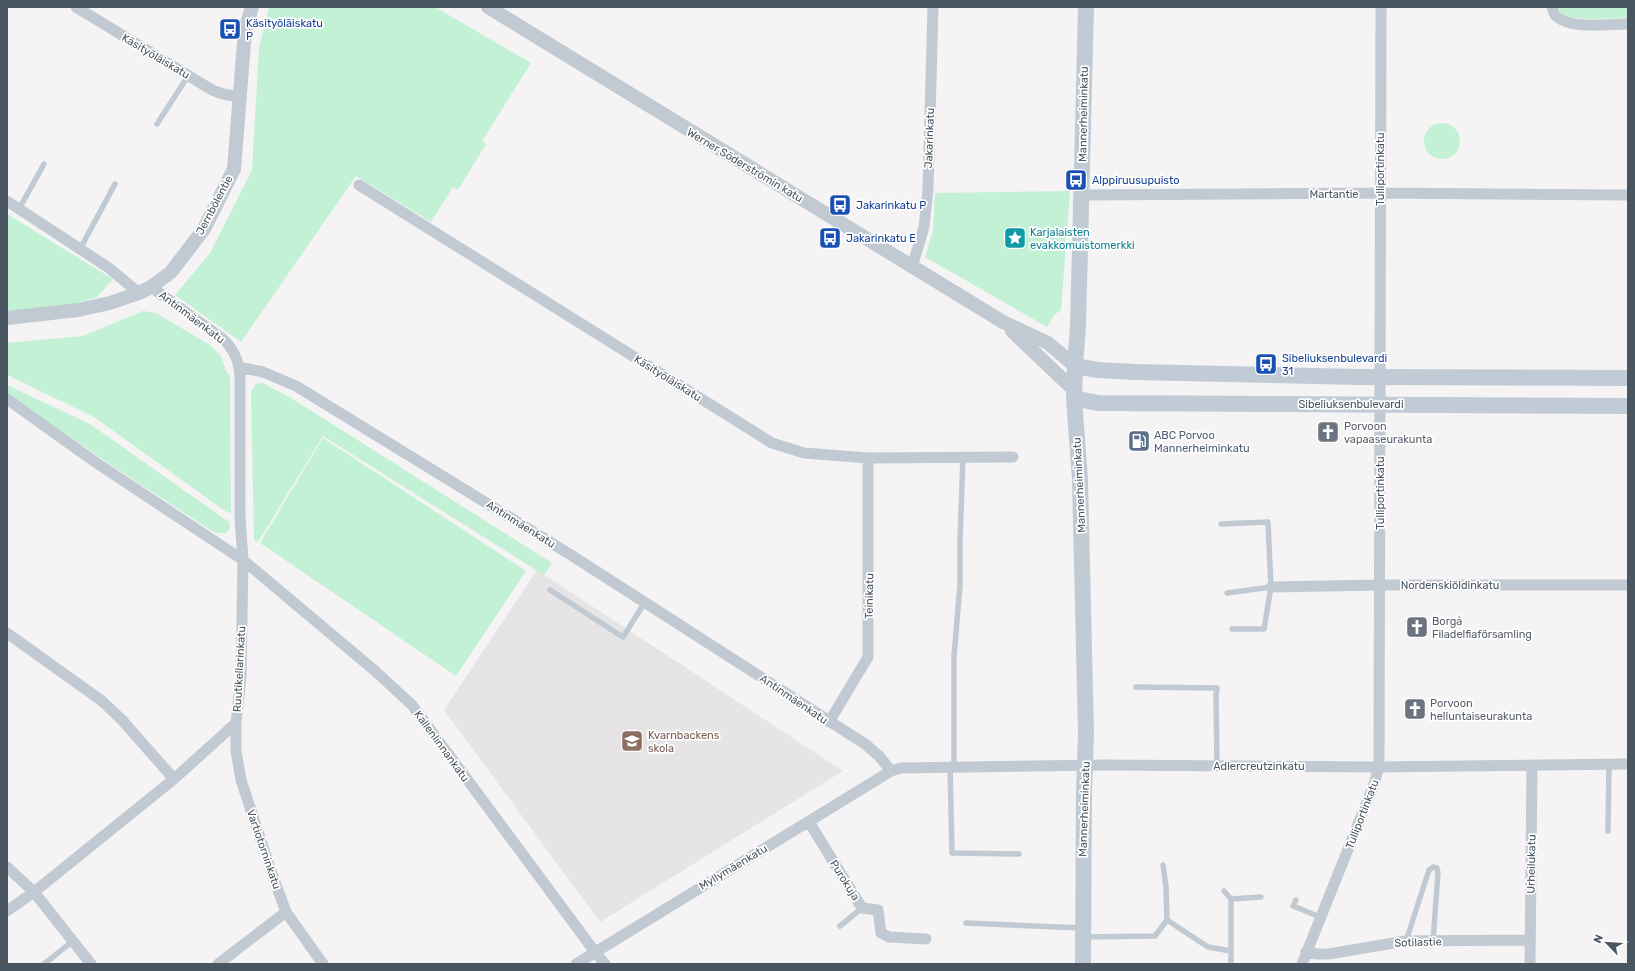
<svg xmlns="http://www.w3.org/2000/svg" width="1635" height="971" viewBox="0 0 1635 971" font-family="Rubik,sans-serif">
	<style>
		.education { fill: #e6e4e5 }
		.green { fill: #c3f1d5 }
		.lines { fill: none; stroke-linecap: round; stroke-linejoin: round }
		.service { stroke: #c1cad2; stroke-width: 5.5 }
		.minor { stroke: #c1cad2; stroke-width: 11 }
		.tertiary { stroke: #c1cad2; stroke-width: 14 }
		.secondary { stroke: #c1cbd6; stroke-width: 16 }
		.labels { text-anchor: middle; stroke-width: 3.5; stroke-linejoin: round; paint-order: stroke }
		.transit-label { font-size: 11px; fill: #164399; stroke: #fff; text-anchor: start }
		.street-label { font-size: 11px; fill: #4a5661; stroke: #fff }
		.culture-label { font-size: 11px; fill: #0d838f; stroke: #fff; text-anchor: start }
		.worship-label { font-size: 11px; fill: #5b616d; stroke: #fff; text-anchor: start }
		.service-label { font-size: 11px; fill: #4e5e75; stroke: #fff; text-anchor: start }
		.education-label { font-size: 11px; fill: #785e54; stroke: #fff; text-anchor: start }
	</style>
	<rect width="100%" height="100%" fill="#f5f3f3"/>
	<path class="education" d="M537 570 843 771 600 922 444 710Z"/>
	<path class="green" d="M269 7H435L531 63 482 141 486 144 458 190 453 187 431 222 356 176 241 342 175 295 210 253 252 170 259 48Z
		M1558 7H1628V18C1612 18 1580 21 1566 16 1562 14 1559 11 1558 7Z
		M1424 141a18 18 0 1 1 36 0a18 18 0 1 1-36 0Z
		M1070 191 1061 310 1054 315 1047 327 925 257 933 230 935 193Z
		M7 214 113 279 97 297 71 305 7 311Z
		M143 311 156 313 210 345 221 356 226 371 230 375 231 513 225 511 94 417 7 375V343L83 336Z
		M263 383 291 398 552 563 544 575 323 436 258 542 254 540 251 392 256 384Z
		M7 385 90 424 229 522 230 529 225 533H215L111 465 7 394Z
		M323 438 526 571 456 676 260 543Z"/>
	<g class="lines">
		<path class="service" d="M157 124 188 76
			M19 209 44 164
			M80 249 115 184
			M1221 524 1268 522 1271 587 1264 629H1232
			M550 590 623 637 645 602
			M1227 593 1271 587
			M1136 687 1217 688 1216 694 1217 766
			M950 767 952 853 1019 854
			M954 767V656L960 585V541L963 457
			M1608 831 1609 764
			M1224 891 1231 899V964
			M1231 899 1261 897
			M1296 900 1293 906 1320 917
			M1167 920 1208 947 1231 951
			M966 923 1083 928
			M840 926 862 908
			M1085 937 1155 936 1167 920 1166 887 1163 865
			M1406 941 1429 870 1433 867 1437 868 1438 873 1433 941
			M44 964 73 941"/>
		<path class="minor" d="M76 7 212 90 223 94 240 97
			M1552 7C1553 10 1554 14 1556 16 1571 30 1608 24 1628 24
			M359 185 772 443 804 453 868 458 1013 457
			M1088 195 1380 193 1628 195
			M7 201 109 268 139 293
			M912 267 924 227 928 189 933 7
			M151 287 223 339C232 347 236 355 239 367L263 372 296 386 571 555 865 744 879 756 891 771
			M239 367 240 376V518L243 560 241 676 236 723V751L241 780 271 871 286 912 323 964
			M7 399 95 462 243 560 374 670 412 705 595 952 605 964
			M1271 587 1380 585H1628
			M7 633 102 701 122 720 174 779
			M829 722 868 657V458
			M809 822 862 908 878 910 881 933 889 937 926 939
			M7 867 34 892 91 964
			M7 911 34 892 174 779 236 723
			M1306 952 1317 954H1329L1405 941 1530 940
			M218 964 286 912
			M576 964 891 771 901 768 1104 765 1379 767 1628 764
			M1302 964 1373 787 1379 767 1381 7
			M1530 964 1532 765"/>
		<path class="tertiary" d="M488 7 1003 322 1048 343 1075 366
			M7 318 78 310 110 303 139 293 151 287 171 272 204 229 234 169 245 30 252 7
			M1012 331 1074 390"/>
		<path class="secondary" d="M1075 366 1098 370 1135 372 1359 377 1628 378
			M1074 398 1098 403 1628 406
			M1083 964 1084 791 1086 734 1080 480 1074 398 1075 366 1078 326 1086 7"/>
	</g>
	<defs>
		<g id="bus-square" transform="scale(1.15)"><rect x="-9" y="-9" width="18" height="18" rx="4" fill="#1a4fb4" stroke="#fff"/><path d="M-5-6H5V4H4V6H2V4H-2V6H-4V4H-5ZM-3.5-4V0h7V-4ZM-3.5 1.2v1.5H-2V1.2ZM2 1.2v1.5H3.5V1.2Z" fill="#fff"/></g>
		<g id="sight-square" transform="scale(1.15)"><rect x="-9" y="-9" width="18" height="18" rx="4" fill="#0f9aa8" stroke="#fff"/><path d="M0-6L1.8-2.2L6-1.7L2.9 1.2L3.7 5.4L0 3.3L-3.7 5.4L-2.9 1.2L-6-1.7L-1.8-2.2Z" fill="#fff"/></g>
		<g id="church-square" transform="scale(1.15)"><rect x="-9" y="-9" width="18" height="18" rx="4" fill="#6b7280" stroke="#fff"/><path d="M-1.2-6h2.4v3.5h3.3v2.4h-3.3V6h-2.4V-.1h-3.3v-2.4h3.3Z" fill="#fff"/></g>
		<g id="fuel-square" transform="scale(1.15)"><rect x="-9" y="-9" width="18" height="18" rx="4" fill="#5c6f8a" stroke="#fff"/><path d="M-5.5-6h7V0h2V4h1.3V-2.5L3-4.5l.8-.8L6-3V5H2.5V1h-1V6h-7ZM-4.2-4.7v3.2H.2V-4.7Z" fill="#fff"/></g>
		<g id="school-square" transform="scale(1.15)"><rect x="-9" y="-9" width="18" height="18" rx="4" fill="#8d6e63" stroke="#fff"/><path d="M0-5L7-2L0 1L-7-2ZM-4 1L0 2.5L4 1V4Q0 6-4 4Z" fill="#fff"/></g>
	</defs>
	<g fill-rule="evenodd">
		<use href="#bus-square" x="230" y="29"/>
		<use href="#bus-square" x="1076" y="180"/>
		<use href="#bus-square" x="840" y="205"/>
		<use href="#bus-square" x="830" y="238"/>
		<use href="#sight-square" x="1015" y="238"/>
		<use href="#bus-square" x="1266" y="364"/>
		<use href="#church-square" x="1328" y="432"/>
		<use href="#fuel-square" x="1139" y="441"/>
		<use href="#church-square" x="1417" y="627"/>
		<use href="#church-square" x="1415" y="709"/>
		<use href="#school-square" x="632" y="741"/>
	</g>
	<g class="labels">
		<g class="transit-label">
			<text x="246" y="27">Käsityöläiskatu<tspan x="246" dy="13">P</tspan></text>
			<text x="1092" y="184">Alppiruusupuisto</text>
			<text x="856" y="209">Jakarinkatu P</text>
			<text x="846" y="242">Jakarinkatu E</text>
			<text x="1282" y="362">Sibeliuksenbulevardi<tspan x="1282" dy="13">31</tspan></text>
		</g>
		<g class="street-label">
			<text transform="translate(156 56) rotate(31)" y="4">Käsityöläiskatu</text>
			<text transform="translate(1083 114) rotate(-89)" y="4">Mannerheiminkatu</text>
			<text transform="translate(929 138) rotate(-88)" y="4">Jakarinkatu</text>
			<text transform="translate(745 165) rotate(31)" y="4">Werner Söderströmin katu</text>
			<text transform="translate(1380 169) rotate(-90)" y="4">Tulliportinkatu</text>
			<text x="1334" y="198">Martantie</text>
			<text transform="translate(214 205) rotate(-62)" y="4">Jernbölentie</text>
			<text transform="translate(192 317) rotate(37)" y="4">Antinmäenkatu</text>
			<text transform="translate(668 378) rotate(32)" y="4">Käsityöläiskatu</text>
			<text x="1351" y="408">Sibeliuksenbulevardi</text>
			<text transform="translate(1079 485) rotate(-93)" y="4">Mannerheiminkatu</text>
			<text transform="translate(1380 493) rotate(-90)" y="4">Tulliportinkatu</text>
			<text transform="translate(521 524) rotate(32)" y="4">Antinmäenkatu</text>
			<text x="1450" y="589">Nordenskiöldinkatu</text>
			<text transform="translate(869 596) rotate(-89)" y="4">Teinikatu</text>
			<text transform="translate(239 669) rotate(-87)" y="4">Ruutikellarinkatu</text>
			<text transform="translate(794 699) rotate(34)" y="4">Antinmäenkatu</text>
			<text transform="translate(442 746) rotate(54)" y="4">Kallenlinnankatu</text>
			<text x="1259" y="770">Adlercreutzinkatu</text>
			<text transform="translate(1084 809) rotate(-88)" y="4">Mannerheiminkatu</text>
			<text transform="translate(1362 814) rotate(-69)" y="4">Tulliportinkatu</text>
			<text transform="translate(264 849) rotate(71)" y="4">Vartiotorninkatu</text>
			<text transform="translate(1531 864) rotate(-89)" y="4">Urheilukatu</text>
			<text transform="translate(733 867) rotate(-31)" y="4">Myllymäenkatu</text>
			<text transform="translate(845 880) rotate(58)" y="4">Purokuja</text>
			<text transform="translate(1418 942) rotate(-2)" y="4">Sotilastie</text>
		</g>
		<g class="culture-label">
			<text x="1030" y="236">Karjalaisten<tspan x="1030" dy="13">evakkomuistomerkki</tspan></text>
		</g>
		<g class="worship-label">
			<text x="1344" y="430">Porvoon<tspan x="1344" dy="13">vapaaseurakunta</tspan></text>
			<text x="1432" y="625">Borgå<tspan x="1432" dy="13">Filadelfiaförsamling</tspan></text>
			<text x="1430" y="707">Porvoon<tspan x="1430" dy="13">helluntaiseurakunta</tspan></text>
		</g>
		<g class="service-label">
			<text x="1154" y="439">ABC Porvoo<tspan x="1154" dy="13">Mannerheiminkatu</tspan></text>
		</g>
		<g class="education-label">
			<text x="648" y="739">Kvarnbackens<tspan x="648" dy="13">skola</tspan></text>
		</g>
	</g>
	<rect width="1635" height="971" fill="none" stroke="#4a5661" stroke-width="16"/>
	<g transform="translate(1607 943) rotate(295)" stroke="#ffffff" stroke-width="3" paint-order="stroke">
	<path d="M0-3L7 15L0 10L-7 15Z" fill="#4a5661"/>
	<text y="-6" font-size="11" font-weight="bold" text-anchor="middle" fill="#4a5661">N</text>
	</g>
</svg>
